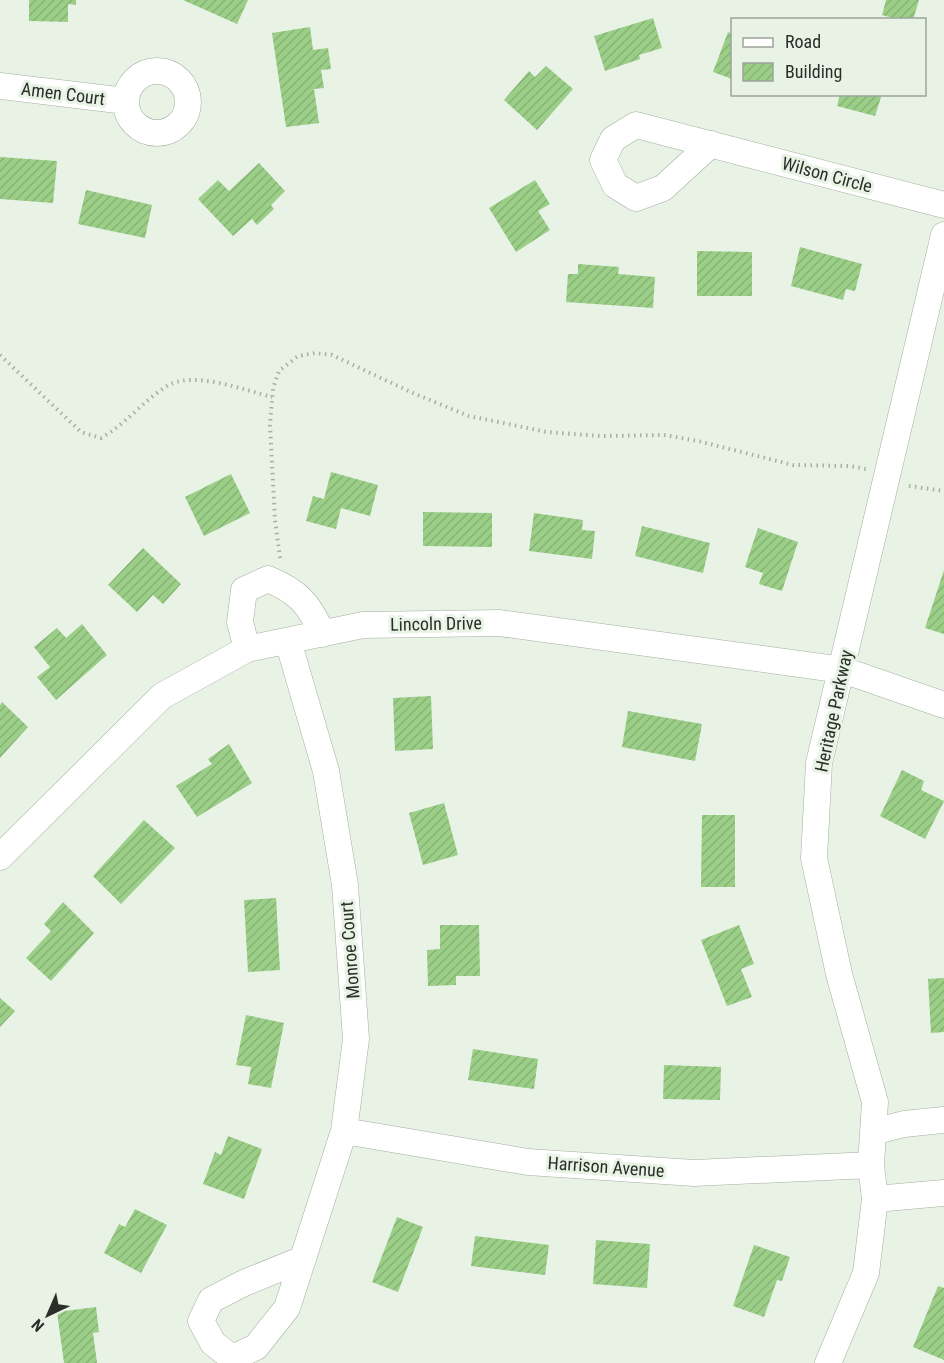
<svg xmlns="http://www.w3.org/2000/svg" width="944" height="1363" viewBox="0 0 944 1363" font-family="'Roboto Condensed',sans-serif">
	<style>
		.building { fill: url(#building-hatch) }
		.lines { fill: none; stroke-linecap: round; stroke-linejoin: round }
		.minor-casing { stroke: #a4aea0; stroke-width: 27 }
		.path { stroke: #a7afa4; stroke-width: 4; stroke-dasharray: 1.5 4.5; stroke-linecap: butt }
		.minor { stroke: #fff; stroke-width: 26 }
		.labels { text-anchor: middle; stroke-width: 6; stroke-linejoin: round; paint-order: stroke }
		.street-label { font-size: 18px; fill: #2b2f2a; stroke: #e8f3e5 }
	</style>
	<defs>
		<pattern id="building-hatch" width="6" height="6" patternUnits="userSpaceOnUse" patternTransform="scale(1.5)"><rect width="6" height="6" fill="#9bcf88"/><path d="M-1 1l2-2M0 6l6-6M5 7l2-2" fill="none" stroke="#86b276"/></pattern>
	</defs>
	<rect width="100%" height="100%" fill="#e8f3e5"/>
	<path class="building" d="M29 0H76V5L68 4V22L29 21Z
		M183 0H248L237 24Z
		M886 0H919L913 20H900L882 15Z
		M653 18 662 48 639 55 640 59 605 71 594 36Z
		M310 27 313 50 328 48 331 69 321 70 324 88 314 89 319 123 286 127 272 33Z
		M728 32 732 34V79L713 72Z
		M546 66 573 89 537 130 504 100 529 71 535 77Z
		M840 94H882L875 116 837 106Z
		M0 157 57 161 53 203 0 199Z
		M259 163 285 191 271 205 274 209 257 225 252 219 233 236 198 199 218 180 229 191Z
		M535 180 550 204 538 211 550 230 516 252 489 208Z
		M86 190 152 205 145 238 78 224Z
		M800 247 862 264 855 291 846 289 843 300 791 286Z
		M697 251 752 252V296H697Z
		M578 264 619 267 618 274 655 277 653 308 566 302 568 274H578Z
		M331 472 378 485 370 516 341 508 336 529 306 521 313 496 324 499Z
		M231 474 250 513 204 536 185 497Z
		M423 512 492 513V547L423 546Z
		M534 513 583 520 582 530 595 531 592 559 529 551Z
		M642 526 710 543 703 573 635 556Z
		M758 528 798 542 782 591 759 584 763 573 745 567Z
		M143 548 181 584 163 604 153 595 137 612 108 585Z
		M944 570V634L925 628Z
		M82 624 107 655 56 700 37 677 50 667 34 647 57 628 66 638Z
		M431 696 433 749 395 751 393 698Z
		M2 702 28 727 0 758V705Z
		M628 711 702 724 695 761 622 747Z
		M229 744 252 783 197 817 176 786 212 764 208 759Z
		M902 770 924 781 921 790 944 801 925 839 880 816Z
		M444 803 458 855 423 865 409 813Z
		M702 815H735V887H701Z
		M144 820 175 848 121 904 93 876Z
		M276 898 280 970 248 972 244 900Z
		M63 902 94 933 51 981 26 958 51 931 44 924Z
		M440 925H479L480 976H456V985L428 986 427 950 440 949Z
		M739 925 754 964 741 969 752 997 727 1006 701 940Z
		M944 978V1032L931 1033 928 979Z
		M0 998 15 1011 0 1027Z
		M246 1015 284 1023 271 1088 248 1084 251 1067 236 1065Z
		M473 1049 538 1059 534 1089 468 1080Z
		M664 1065 721 1067 720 1100 663 1099Z
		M228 1136 262 1149 244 1199 203 1184 215 1152 221 1155Z
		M135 1209 167 1225 141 1273 104 1253 119 1224 125 1227Z
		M397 1217 423 1227 398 1292 372 1282Z
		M475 1236 549 1245 545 1275 471 1266Z
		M596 1240 650 1244 647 1288 593 1284Z
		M754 1245 790 1257 782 1281 777 1280 764 1317 733 1306Z
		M938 1286 944 1288V1360L913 1347Z
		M96 1307 99 1332 93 1333 97 1363H64L57 1312Z"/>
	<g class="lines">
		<g class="minor-casing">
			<path id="minor" d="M126 102a31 31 0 1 1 62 0a31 31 0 1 1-62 0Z
				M0 86 126 101
				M711 144 663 188 636 198 615 185 603 160 613 139 636 125 944 205
				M288 641 326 771 345 885 356 1039 344 1131 287 1308 256 1347 232 1358 213 1343 201 1321 211 1300 244 1283 303 1259
				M247 649 240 622 244 590 268 579C297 591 310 604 322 634
				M0 857 162 696 247 649 363 625 499 623 843 670 944 705
				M344 1131 528 1162 694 1173 871 1165
				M873 1132 904 1124 944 1120
				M875 1199 944 1193
				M828 1363 866 1273 875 1199 871 1165 875 1102 839 974 814 858 819 763 944 235"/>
		</g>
		<path class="path" d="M0 355 81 432 101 438C126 424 143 401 167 386 193 370 244 390 272 397
			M909 486 944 491
			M280 558 275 520 270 425 273 388 279 371 298 356 315 353 332 355 415 394 469 416 547 432 600 436 664 435 698 441 793 465 850 466 866 469"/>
		<use href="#minor" class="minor"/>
	</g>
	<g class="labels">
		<g class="street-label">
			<text transform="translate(63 94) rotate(7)" y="6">Amen Court</text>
			<text transform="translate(827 175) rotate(15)" y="6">Wilson Circle</text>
			<text transform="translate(436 624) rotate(-1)" y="6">Lincoln Drive</text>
			<text transform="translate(834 711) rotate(-78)" y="6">Heritage Parkway</text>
			<text transform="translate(350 950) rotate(-94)" y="6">Monroe Court</text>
			<text transform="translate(606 1167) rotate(4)" y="6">Harrison Avenue</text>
		</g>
	</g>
	<rect x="731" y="18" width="195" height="78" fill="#e8f3e5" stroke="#9ca59a" stroke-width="1.5"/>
	<rect x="743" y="38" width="30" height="9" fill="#ffffff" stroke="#9ca59a" stroke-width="1.5"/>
	<text x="785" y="48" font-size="18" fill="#2b2f2a">Road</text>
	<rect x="743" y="63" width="30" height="18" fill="url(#building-hatch)" stroke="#9ca59a" stroke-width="1.5"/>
	<text x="785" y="78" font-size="18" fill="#2b2f2a">Building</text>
	<g transform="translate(48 1315) rotate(224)" stroke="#e8f3e5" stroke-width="4.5" paint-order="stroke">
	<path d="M0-4.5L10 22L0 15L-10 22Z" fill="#2b2f2a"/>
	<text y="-9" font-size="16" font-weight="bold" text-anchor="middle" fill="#2b2f2a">N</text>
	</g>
</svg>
